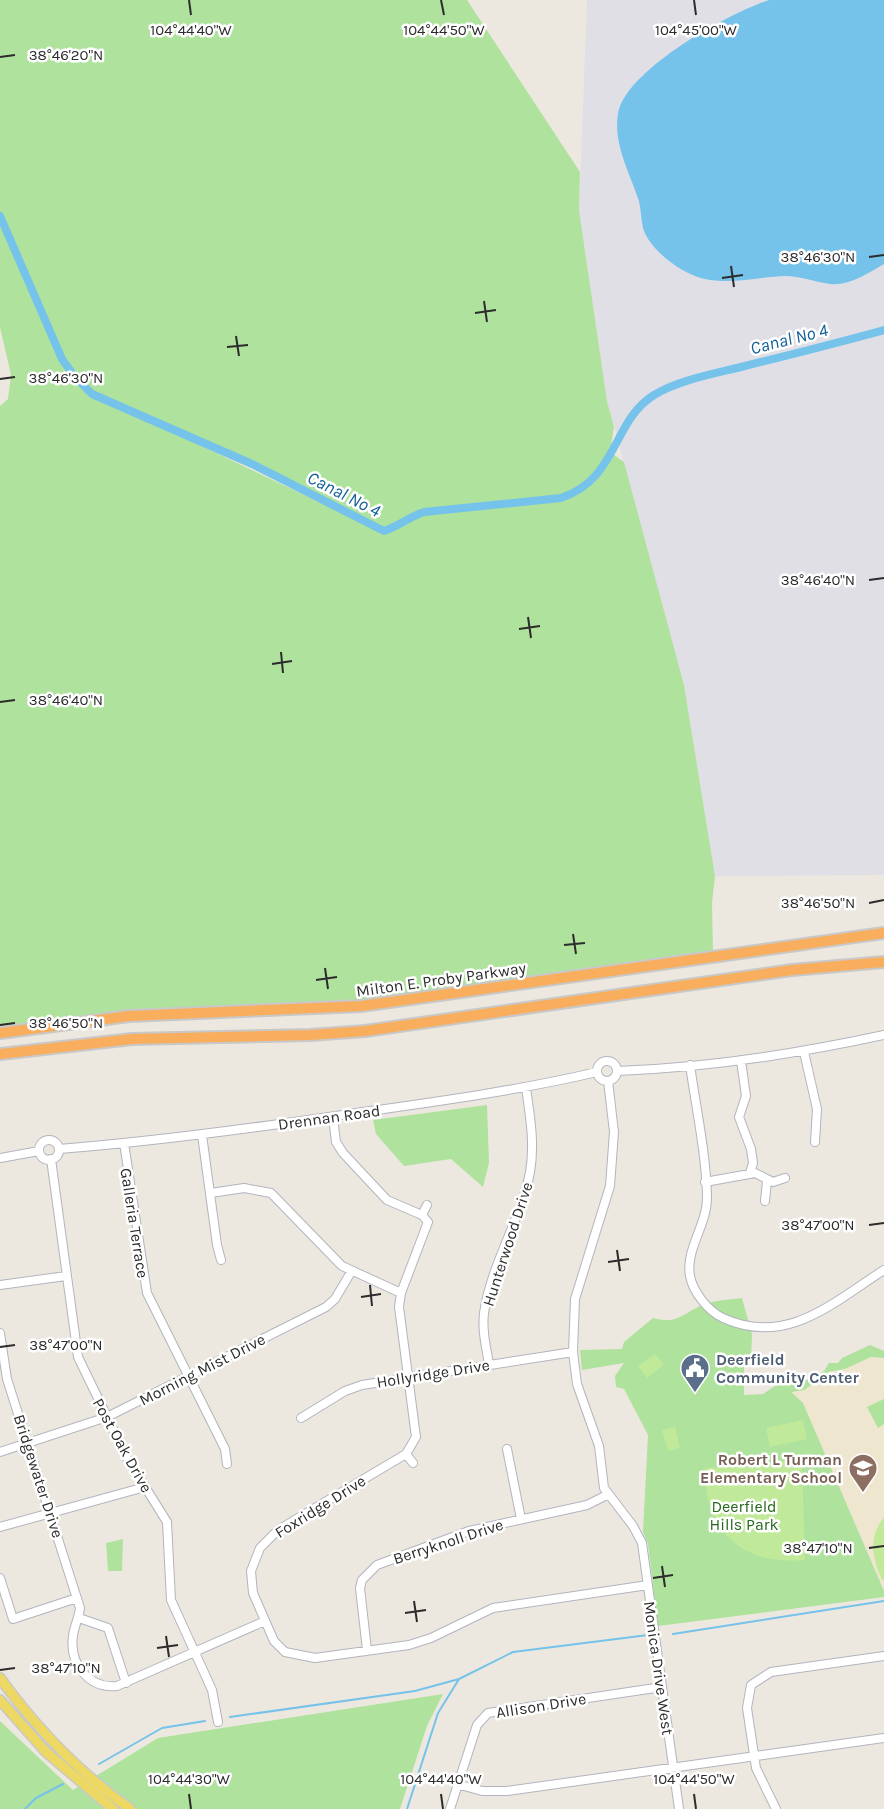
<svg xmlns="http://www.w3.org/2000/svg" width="884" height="1809" viewBox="0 0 884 1809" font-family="Karla,sans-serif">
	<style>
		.industrial { fill: #e1dfe6 }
		.education { fill: #eee6cf }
		.green { fill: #afe29d; fill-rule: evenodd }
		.pitch { fill: #c0e999 }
		.water { fill: #75c2eb }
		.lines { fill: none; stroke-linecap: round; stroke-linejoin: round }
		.stream { stroke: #75c2eb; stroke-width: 2 }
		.canal { stroke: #75c2eb; stroke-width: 8 }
		.minor-casing { stroke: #b2b4bf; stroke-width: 10 }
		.major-casing { stroke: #c8c8c8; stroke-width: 12 }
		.highway-casing { stroke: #c8c8c8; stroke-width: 14 }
		.minor { stroke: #fff; stroke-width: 8 }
		.major { stroke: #edd864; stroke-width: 9 }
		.highway { stroke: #f9ae5d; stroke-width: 10 }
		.ticks { fill: none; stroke: #2c2c2c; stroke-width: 2 }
		.labels { text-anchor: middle; stroke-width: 5; stroke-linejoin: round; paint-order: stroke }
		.street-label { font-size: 16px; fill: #2c2c2c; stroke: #fff }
		.service-label { font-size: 16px; font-weight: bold; fill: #4e5e75; stroke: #fff; text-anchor: start }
		.education-label { font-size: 16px; font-weight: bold; fill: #785e54; stroke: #fff; text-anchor: end }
		.park-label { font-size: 16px; fill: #26681d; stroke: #fff }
		.water-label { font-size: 18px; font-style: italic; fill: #12609a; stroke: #fff }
		.ticks-label { font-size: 15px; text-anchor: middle; fill: #2c2c2c; stroke: #fff; stroke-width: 5; stroke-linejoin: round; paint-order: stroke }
	</style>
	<rect width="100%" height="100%" fill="#ede8df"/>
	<path class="industrial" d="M587 0H884V875L715 876 684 685 607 401 579 210Z"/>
	<path class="education" d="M872 1357 884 1358V1591L803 1403 791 1391 804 1390 829 1373 845 1369Z"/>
	<path class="green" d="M0 0H467L580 172 579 210 607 401 614 427 610 452 624 462 684 685 715 876 712 903 713 952 347 1002 135 1011 0 1027V406L8 399 11 375 0 327ZM118 406 252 464 380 529 373 528Z
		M487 1105 489 1163 483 1187 451 1159 404 1166 376 1134 373 1120Z
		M742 1298 752 1334 751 1361 744 1362V1395L763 1394 778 1384 800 1383 824 1371 829 1363H838L842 1358 870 1345 884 1351V1358L871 1357 845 1369 829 1372 804 1390 791 1392 803 1403 884 1591V1597L658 1626 648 1544 643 1532 648 1435 624 1389 616 1387 615 1376 624 1363 582 1370 580 1350 622 1349 624 1342 653 1318C677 1324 679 1316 700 1306 713 1300 729 1300 742 1298Z
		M884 1399V1424L878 1428 867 1407Z
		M123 1539 122 1571H108L106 1543Z
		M443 1694 427 1726 400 1809H0V1721L73 1790 158 1738Z"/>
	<path class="pitch" d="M655 1354 664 1365 647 1378 638 1366Z
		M803 1420 807 1439 770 1447 766 1428Z
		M675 1427 680 1448 668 1451 662 1430Z
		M798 1461 802 1464 805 1560C743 1566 704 1532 705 1468Z
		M884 1517V1579L882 1580C872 1557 868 1538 884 1517Z"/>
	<path class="water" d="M769 0H884V264C868 273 850 286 830 284 815 282 800 276 785 276 756 277 723 287 695 276 676 269 649 248 643 228 641 219 641 210 639 201 630 173 613 144 618 114 625 70 729 13 769 0Z"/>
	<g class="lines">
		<path class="stream" d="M673 1634 884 1601
			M230 1717 415 1691 459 1679 513 1652 648 1635
			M99 1764 162 1728 205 1721
			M25 1809 36 1798 63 1784
			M407 1809 438 1713 459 1679"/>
		<path class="canal" d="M0 216 62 359 75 377 92 394 252 464 384 531C399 526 409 517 424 512L561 498C618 479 612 421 654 395 679 380 713 374 741 367 789 355 837 343 884 330"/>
		<g class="minor-casing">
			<path id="minor" d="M804 1052 817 1109 815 1142
				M741 1061 746 1096 739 1117 751 1149 753 1163 750 1173
				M597 1071a10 10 0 1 1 20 0a10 10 0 1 1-20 0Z
				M690 1065C696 1108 706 1153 707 1196 708 1224 685 1249 690 1276 693 1292 708 1311 723 1318 787 1347 832 1303 884 1270
				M617 1071C707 1068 796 1054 884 1035
				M608 1081 614 1132 610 1186 575 1299 573 1352 577 1384 599 1446 604 1488 633 1526 642 1543 679 1809
				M333 1117 336 1142 343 1153 387 1200 422 1215 428 1222 401 1293 399 1307 416 1437 406 1454 278 1530 260 1548 251 1571 253 1593 274 1641 285 1652 315 1658 409 1645 431 1638 493 1608 648 1585
				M202 1135 217 1245 221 1260
				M39 1150a10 10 0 1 1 20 0a10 10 0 1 1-20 0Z
				M124 1143 147 1293 225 1449 227 1464
				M59 1149C161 1141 262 1127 363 1112 442 1101 520 1090 597 1072
				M0 1158 39 1151
				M51 1159 78 1357 127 1458 167 1522 171 1600 212 1690 218 1722
				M705 1182 755 1173 773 1182 785 1178
				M211 1193 244 1188 271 1193 342 1266 401 1293
				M765 1201 767 1181
				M422 1215 427 1205
				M0 1285 66 1276
				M0 1333 7 1379 80 1608C79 1618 74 1626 73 1636 69 1664 89 1689 117 1686L265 1621
				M489 1364C486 1347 482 1330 484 1313 491 1264 521 1220 530 1172 535 1144 530 1116 526 1088
				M301 1418 345 1391 362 1385 573 1352
				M507 1449 521 1519
				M0 1452 107 1417 326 1307 335 1299 351 1272
				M406 1454 413 1463
				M0 1527 145 1487
				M0 1578 13 1619 77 1598
				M79 1618 108 1628 126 1683
				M367 1650 360 1588 362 1580 377 1565 469 1531 587 1505 607 1495
				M457 1784 482 1791H507L884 1738
				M450 1809 477 1725 488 1713 662 1687
				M776 1809 756 1768 747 1708 751 1685 771 1672 884 1656"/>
		</g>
		<g class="major-casing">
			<path id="major" d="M0 1678C36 1728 80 1773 130 1809
				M0 1700 46 1752 113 1809"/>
		</g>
		<g class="highway-casing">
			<path id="highway" d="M0 1033 129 1016 361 1006 884 933
				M0 1054 132 1039 310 1035 365 1031 792 970 884 962"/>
		</g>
		<use href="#minor" class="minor"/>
		<use href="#major" class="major"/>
		<use href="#highway" class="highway"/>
	</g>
	<path class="ticks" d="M189 0 191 15M441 0 444 15M694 0 696 15M0 57 15 55M869 257 884 255M731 266 734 287M722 278 743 275M484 301 487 322M475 313 496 310M236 336 239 356M227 347 248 345M0 379 15 377M869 580 884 578M528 617 531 638M519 629 540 626M281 652 283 673M272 664 292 661M0 702 15 700M869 903 884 900M573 934 576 954M564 945 585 943M325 968 328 989M316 980 337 977M0 1025 15 1023M869 1225 884 1223M617 1250 620 1271M608 1262 629 1259M370 1285 372 1306M361 1297 381 1294M0 1347 15 1345M869 1548 884 1546M662 1566 665 1587M653 1578 673 1575M414 1601 417 1622M405 1613 426 1610M166 1636 169 1657M157 1648 178 1645M0 1670 15 1668M189 1794 191 1809M441 1794 443 1809M694 1794 696 1809"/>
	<defs>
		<g id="civic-pin" transform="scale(1.5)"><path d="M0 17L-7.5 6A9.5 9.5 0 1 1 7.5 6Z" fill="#5c6f8a" stroke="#fff"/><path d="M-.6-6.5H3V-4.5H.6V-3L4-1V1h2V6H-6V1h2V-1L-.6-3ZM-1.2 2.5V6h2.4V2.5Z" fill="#fff"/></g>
		<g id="school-pin" transform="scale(1.5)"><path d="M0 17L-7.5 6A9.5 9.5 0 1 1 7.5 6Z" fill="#8d6e63" stroke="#fff"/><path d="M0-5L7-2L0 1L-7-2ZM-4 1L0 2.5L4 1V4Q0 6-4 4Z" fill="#fff"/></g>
	</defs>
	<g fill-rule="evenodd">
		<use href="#civic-pin" x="695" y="1368"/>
		<use href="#school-pin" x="863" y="1468"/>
	</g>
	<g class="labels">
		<g class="street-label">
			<text transform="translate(441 979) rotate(-8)" y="6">Milton E. Proby Parkway</text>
			<text transform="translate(329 1117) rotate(-8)" y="6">Drennan Road</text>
			<text transform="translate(135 1223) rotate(81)" y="6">Galleria Terrace</text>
			<text transform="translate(507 1244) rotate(-72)" y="6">Hunterwood Drive</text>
			<text transform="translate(202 1369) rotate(-27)" y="6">Morning Mist Drive</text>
			<text transform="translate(433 1373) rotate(-9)" y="6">Hollyridge Drive</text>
			<text transform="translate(123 1445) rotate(61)" y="6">Post Oak Drive</text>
			<text transform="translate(39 1476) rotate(72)" y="6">Bridgewater Drive</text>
			<text transform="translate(320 1506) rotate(-32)" y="6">Foxridge Drive</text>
			<text transform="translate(448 1541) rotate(-18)" y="6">Berryknoll Drive</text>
			<text transform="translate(659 1668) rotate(82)" y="6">Monica Drive West</text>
			<text transform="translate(541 1705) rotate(-9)" y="6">Allison Drive</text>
		</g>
		<g class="service-label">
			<text x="716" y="1365">Deerfield<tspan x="716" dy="18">Community Center</tspan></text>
		</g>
		<g class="education-label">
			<text x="842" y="1465">Robert L Turman<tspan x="842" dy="18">Elementary School</tspan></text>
		</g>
		<g class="park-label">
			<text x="744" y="1512">Deerfield<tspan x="744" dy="18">Hills Park</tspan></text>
		</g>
		<g class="water-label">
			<text transform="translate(789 339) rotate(-14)" y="6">Canal No 4</text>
			<text transform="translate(344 494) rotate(27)" y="6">Canal No 4</text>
		</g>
	</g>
	<g class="ticks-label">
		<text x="191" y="35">104°44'40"W</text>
		<text x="444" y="35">104°44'50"W</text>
		<text x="696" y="35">104°45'00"W</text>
		<text x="66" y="60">38°46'20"N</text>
		<text x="818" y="262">38°46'30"N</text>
		<text x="66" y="383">38°46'30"N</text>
		<text x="818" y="585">38°46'40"N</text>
		<text x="66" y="705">38°46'40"N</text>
		<text x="818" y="908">38°46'50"N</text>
		<text x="66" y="1028">38°46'50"N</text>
		<text x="818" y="1230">38°47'00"N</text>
		<text x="66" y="1350">38°47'00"N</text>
		<text x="818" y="1553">38°47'10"N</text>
		<text x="66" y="1673">38°47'10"N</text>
		<text x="189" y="1784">104°44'30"W</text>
		<text x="441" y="1784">104°44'40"W</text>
		<text x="694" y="1784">104°44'50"W</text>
	</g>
</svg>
